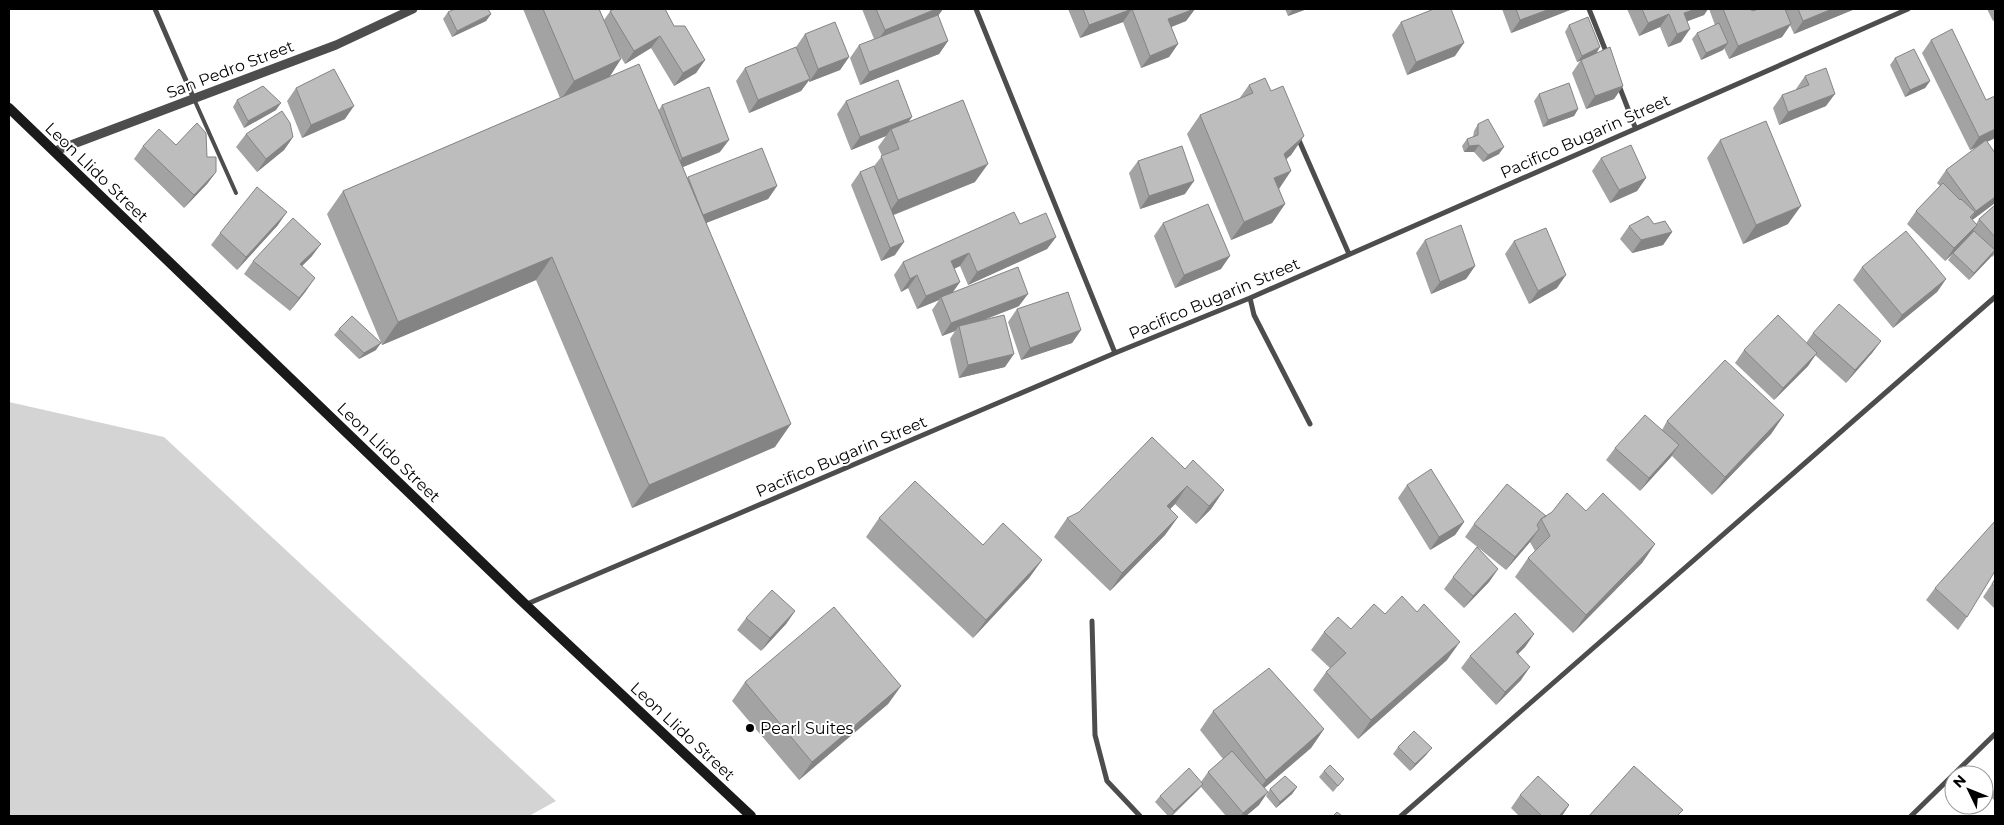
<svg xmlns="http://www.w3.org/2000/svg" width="2004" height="825" viewBox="0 0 2004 825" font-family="Montserrat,sans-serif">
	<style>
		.green { fill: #d4d4d4 }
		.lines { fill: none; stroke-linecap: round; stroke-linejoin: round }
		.service { stroke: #4d4d4d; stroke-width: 4 }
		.minor { stroke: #4d4d4d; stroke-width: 5 }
		.tertiary { stroke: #4d4d4d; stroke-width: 9 }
		.secondary { stroke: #1a1a1a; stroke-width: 10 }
		.wall { fill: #a3a3a3 }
		.shaded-wall { fill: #848484 }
		.building { fill: #bdbdbd; stroke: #848484 }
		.poi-dot { fill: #000; stroke: #fff; stroke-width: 2 }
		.labels { text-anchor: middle; stroke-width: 4; stroke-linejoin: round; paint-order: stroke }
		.street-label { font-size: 16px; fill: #000; stroke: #fff }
		.poi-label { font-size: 16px; fill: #000; stroke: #fff; text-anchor: start }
	</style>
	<rect width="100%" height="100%" fill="#fff"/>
	<path class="green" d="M9 402 164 437 556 801 529 816H9Z"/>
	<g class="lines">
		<path class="service" d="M194 99 236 193"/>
		<path class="minor" d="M155 9 194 99
			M976 9 1115 353
			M1589 9 1607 54
			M1618 83 1635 127
			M1298 138 1349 254
			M1250 298 1254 315 1310 424
			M527 604 1115 353 1250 298 1908 9
			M1092 621 1095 735 1107 781 1140 816
			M1401 816 1995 297
			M1911 816 1995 734"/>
		<path class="tertiary" d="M55 151 336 45 413 9"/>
		<path class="secondary" d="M9 108 526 605 751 816"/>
	</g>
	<path class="wall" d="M523 9H599L604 20 611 10V9H665L674 26 705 60 696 73 674 86 651 48 625 64 619 54 609 77 659 110 662 105 720 152 683 167 687 178 688 177 777 186 768 199 706 223 775 447 632 508 536 280 382 345 327 214 343 191 560 98Z
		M862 9H943L938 16 948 41 939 54 860 85 850 58 859 45 874 39Z
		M1068 9H1195L1186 21 1171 27 1178 44 1169 57 1141 68 1123 22 1080 38Z
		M1285 9H1307L1288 16Z
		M1502 9H1572L1570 10 1511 33Z
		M1627 9H1708L1704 15 1687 21 1681 42 1668 47 1660 27 1639 36Z
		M1709 9H1751L1752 11 1759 9H1855L1794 34 1790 25 1782 37 1729 59 1724 48 1723 50 1701 60 1692 39 1697 33 1715 25Z
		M1987 9H1995V20L1993 21Z
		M448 12 491 14 486 21 452 37 443 19Z
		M1401 22 1455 56 1407 75 1392 35Z
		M1569 25 1596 53 1623 86 1614 99 1586 109 1572 73 1580 61 1577 62 1565 32Z
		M805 34 849 57 840 70 809 82V80L801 91 749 113 736 81 745 68 796 47Z
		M1931 40 1995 138 1987 142 1995 203 1972 220 1976 224 1979 219 1995 205V254L1992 257 1991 256 1969 280 1948 260 1952 255 1945 261 1907 224 1916 211 1940 186 1937 183 1946 170 1977 147 1970 150 1922 53Z
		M1895 58 1930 81 1925 88 1905 97 1890 65Z
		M1805 76 1826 106 1779 125 1773 108 1782 95 1796 90V89Z
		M1249 85 1304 136 1291 155 1286 159 1279 189 1285 204 1272 223 1231 240 1187 134 1200 115 1239 99Z
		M296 88 345 119 302 138 287 101Z
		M1539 94 1578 109 1574 116 1543 127 1534 101Z
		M237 100 276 110 244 128 233 107Z
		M846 101 908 122 975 182 894 215 895 255 881 261 851 185 860 172 874 166 882 156 878 147 886 136 851 150 837 114Z
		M1478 124 1499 154 1483 162 1474 152H1464L1462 146 1467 139 1473 137 1474 131Z
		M246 134 293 137 284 150 257 172 236 147Z
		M1720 140 1788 224 1743 244 1707 158Z
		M143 146 207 157 216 172 207 184 184 208 134 159Z
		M1601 158 1646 178 1637 191 1610 203 1592 171Z
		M1138 161 1185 194 1140 209 1129 173Z
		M1163 223 1221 269 1175 288 1154 236Z
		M1020 224 1056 237 1047 249 968 285 960 266 954 269 952 293 1019 306 984 320 1005 367 959 378 950 339 955 331 942 336 932 310 939 300 917 309 908 288 901 292 894 275 903 262Z
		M1654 224 1672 232 1663 245 1632 253 1620 239 1629 226Z
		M278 225 237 270 211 245 220 233Z
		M1425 240 1475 266 1466 279 1431 294 1416 253Z
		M1514 241 1557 288 1529 304 1505 254Z
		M312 256 302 266 306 291 290 311 244 274 253 261Z
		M1862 267 1946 279 1937 292 1893 328 1853 280Z
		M1017 309 1081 330 1072 343 1021 360 1008 322Z
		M339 329 376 350 359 359 334 335Z
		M1813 333 1881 341 1872 353 1846 383 1815 355 1808 366 1774 400 1735 363 1744 350 1806 343Z
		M1784 415 1771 434 1712 495 1672 456 1640 491 1606 460 1615 448 1662 430 1667 421Z
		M1185 469 1224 490 1211 509 1196 524 1175 504 1170 509 1178 517 1165 535 1110 591 1054 537 1067 518Z
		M1407 485 1464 522 1455 535 1430 550 1398 498Z
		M1586 511 1655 544 1642 563 1573 633 1515 577 1528 558 1535 551 1530 542 1506 570 1465 537 1474 524Z
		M879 518 983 545 1042 560 1029 578 973 638 866 537Z
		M1498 569 1489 582 1464 608 1444 589 1453 577Z
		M1995 579V609L1983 597Z
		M1935 588 1967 617 1958 630 1926 600Z
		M795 611 786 624 761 651 737 630 746 618Z
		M1385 614 1447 660 1358 739 1313 690 1326 672 1330 668 1311 650 1324 632 1351 629Z
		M1534 634 1525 647 1518 654 1521 680 1496 705 1461 668 1470 656Z
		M745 682 901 686 888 704 799 780 732 701Z
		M1213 711 1324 729 1311 748 1264 788 1259 805 1246 816H1226L1201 787 1172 816H1168L1155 802 1160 796 1201 782 1208 772 1223 759 1200 730Z
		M1398 747 1427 754 1410 771 1393 754Z
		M1324 771 1344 779 1333 792 1319 777Z
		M1297 787 1292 794 1276 808 1266 796 1270 789Z
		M1995 788V801L1990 796Z
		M1520 795 1569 805 1562 816H1519L1511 808Z"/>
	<path class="shaded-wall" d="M936 9H943L937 17 876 43 885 30Z
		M1132 9 1123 22 1080 38 1089 25Z
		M1195 9 1186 21 1159 32 1168 19Z
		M1293 9H1307L1288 16Z
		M1550 9H1572L1570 10 1511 33 1520 20Z
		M1696 9H1708L1704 15 1675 26 1684 13Z
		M1832 9H1855L1794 34 1803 21Z
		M491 14 486 21 452 37 457 31Z
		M1669 14 1660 27 1639 36 1648 23Z
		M1791 24 1782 37 1729 59 1738 46Z
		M1690 29 1681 42 1668 47 1677 34Z
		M660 36 651 48 625 64 634 51Z
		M948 41 939 54 860 85 869 72Z
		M1464 43 1455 56 1407 75 1416 62Z
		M1728 43 1723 50 1701 60 1706 53Z
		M1178 44 1169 57 1141 68 1150 56Z
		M1600 47 1596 54 1577 62 1582 56Z
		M849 57 840 70 809 82 818 69Z
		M621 59 609 78 561 99 574 81Z
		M705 60 696 73 674 86 683 73Z
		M810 79 801 91 749 113 758 100Z
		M1930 81 1925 88 1905 97 1910 90Z
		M1623 86 1614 99 1586 109 1595 96Z
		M1835 94 1826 106 1779 125 1788 112Z
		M281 103 276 110 244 128 248 121Z
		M354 106 345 119 302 138 311 125Z
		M1578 109 1574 116 1543 127 1548 120Z
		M912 117 903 130 891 129 886 136 851 150 860 137Z
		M1995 129V138L1970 150 1979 137Z
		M1304 136 1291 155 1271 173 1284 154Z
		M293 137 284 150 257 172 266 159Z
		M729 140 720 152 673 171 682 158Z
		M1479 145 1474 152H1464L1469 146Z
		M1504 147 1499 154 1483 162 1488 155Z
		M988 164 975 182 885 218 898 200Z
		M1291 171 1279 189 1274 178Z
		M216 172 207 184 184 208 194 195Z
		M1646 178 1637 191 1610 203 1619 190Z
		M1194 181 1185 194 1140 209 1149 196Z
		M777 186 768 199 693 228 702 215Z
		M1995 197V203L1967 224 1976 211Z
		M1285 204 1272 223 1231 240 1244 222Z
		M1801 206 1788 224 1743 244 1756 225Z
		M287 212 278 225 237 270 246 257Z
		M1977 225 1968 238 1945 261 1954 248Z
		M1672 232 1663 245 1632 253 1641 240Z
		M1056 237 1047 249 968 285 977 272Z
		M904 242 895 255 881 261 890 248Z
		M321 244 312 256 291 277 300 264Z
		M1995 250 1991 257 1969 280 1974 273Z
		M969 253 960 266 942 274 951 261Z
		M1230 256 1221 269 1175 288 1184 275Z
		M552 257 536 280 382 345 398 322Z
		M1475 266 1466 279 1431 294 1440 282Z
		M917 275 908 288 901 292 910 279Z
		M1566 275 1557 288 1529 304 1538 291Z
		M315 278 306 291 290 311 299 298Z
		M1946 279 1937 292 1893 328 1902 315Z
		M960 282 951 295 941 297 939 300 917 309 926 296Z
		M1028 294 1019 306 959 329V326L955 331 942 336 951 323Z
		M1081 330 1072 343 1021 360 1030 348Z
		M1881 341 1872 353 1846 383 1855 370Z
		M381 343 376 350 359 359 364 353Z
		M1817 353 1808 366 1774 400 1783 388Z
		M1014 354 1005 367 959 378 968 365Z
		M1784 415 1771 434 1712 495 1725 477Z
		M791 424 775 447 632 508 649 485Z
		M1679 445 1670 458 1640 491 1649 478Z
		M1187 486 1175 504 1154 525 1167 506Z
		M1224 490 1211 509 1196 524 1209 506Z
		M1178 517 1165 535 1110 591 1122 573Z
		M1464 522 1455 535 1430 550 1439 537Z
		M1539 529 1530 542 1506 570 1515 557Z
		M1655 544 1642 563 1573 633 1586 615Z
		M1042 560 1029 578 973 638 986 620Z
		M1498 569 1489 582 1464 608 1473 596Z
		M795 611 786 624 761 651 770 638Z
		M1534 634 1525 647 1507 665 1516 652Z
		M1460 642 1447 660 1358 739 1371 720Z
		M1530 667 1521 680 1496 705 1505 692Z
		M901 686 888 704 799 780 812 762Z
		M1324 729 1311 748 1253 798 1266 780Z
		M1432 748 1427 754 1410 771 1415 764Z
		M1203 784 1198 790 1171 816 1174 811Z
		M1297 787 1292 794 1276 808 1280 802Z
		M1268 792 1259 805 1246 816H1241L1243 813Z
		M1569 805 1562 816H1559Z"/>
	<path class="building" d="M455 9H488L491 14 457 31 448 12Z
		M543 9H599L621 59 574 81Z
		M614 9H665L674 26H685L705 60 683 73 660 36 634 51 610 11Z
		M876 9H936L885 30Z
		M1083 9H1132L1089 25Z
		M1132 9H1194L1168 19 1178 44 1150 56Z
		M1434 9H1451L1464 43 1416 62 1401 22Z
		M1516 9H1550L1520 20Z
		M1642 9H1696L1684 13 1690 29 1677 34 1669 14 1648 23Z
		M1723 9H1751L1752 11 1759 9H1785L1791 24 1738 46Z
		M1798 9H1832L1803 21Z
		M938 15 948 41 869 72 859 45Z
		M1588 17 1600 47 1582 56 1569 25Z
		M835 22 849 57 818 69 805 34Z
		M1719 23 1728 43 1706 53 1697 33Z
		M1952 29 1986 100 1995 96V129L1979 137 1931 40Z
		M796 47 810 79 758 100 745 68Z
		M1610 47 1623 86 1595 96 1581 60Z
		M1914 49 1930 81 1910 90 1895 58Z
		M639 64 791 424 649 485 552 257 398 322 343 191Z
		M1826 68 1835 94 1788 112 1782 95 1809 85 1805 76Z
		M334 69 354 106 311 125 296 88Z
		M1265 78 1271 91 1283 86 1304 136 1284 154 1291 171 1274 178 1285 204 1244 222 1200 115 1253 93 1249 85Z
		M898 80 912 117 860 137 846 101Z
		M1569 83 1578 109 1548 120 1539 94Z
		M263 86 281 103 248 121 237 100Z
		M709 87 729 140 682 158 662 105Z
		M963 100 988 164 898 200 881 156 899 149 891 129Z
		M282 111 290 123 293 137 266 159 246 134Z
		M1488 119 1504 147 1488 155 1479 145 1469 146 1467 139 1478 135V124Z
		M1766 121 1801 206 1756 225 1720 140Z
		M197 123 206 133 207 157H216V172L194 195 143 146 159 129 176 145Z
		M1986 140 1995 153V197L1976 211 1946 170Z
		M1631 145 1646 178 1619 190 1601 158Z
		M1182 146 1194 181 1149 196 1138 161Z
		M762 148 777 186 703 215 688 177Z
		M874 166 904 242 890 248 860 172Z
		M1943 183 1960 200 1961 199 1975 212 1970 217 1977 225 1954 248 1916 211Z
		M257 187 287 212 246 257 220 233Z
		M1208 204 1230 256 1184 275 1163 223Z
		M1995 205V237L1979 219Z
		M1014 212 1020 224 1046 213 1056 237 977 272 969 253 951 261 960 282 926 296 917 275 910 279 903 262Z
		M1648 216 1654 224 1665 221 1672 232 1641 240 1629 226Z
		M293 218 321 244 300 264 315 278 299 298 253 261Z
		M1461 225 1475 266 1440 282 1425 240Z
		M1546 228 1566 275 1538 291 1514 241Z
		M1906 231 1946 279 1902 315 1862 267Z
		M1974 231 1995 250 1974 273 1953 253Z
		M1018 267 1028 294 951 323 941 297Z
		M1068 292 1081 330 1030 348 1017 309Z
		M1839 304 1881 341 1855 370 1813 333Z
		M1004 315 1014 354 968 365 959 326Z
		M1778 315 1817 353 1783 388 1744 350Z
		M352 316 381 343 364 353 339 329Z
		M1725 360 1784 415 1725 477 1667 421Z
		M1645 415 1679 445 1649 478 1615 448Z
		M1152 437 1185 469 1193 460 1224 490 1209 506 1187 486 1167 506 1178 517 1122 573 1067 518 1079 512Z
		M1431 469 1464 522 1439 537 1407 485Z
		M915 481 983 545 1003 523 1042 560 986 620 879 518Z
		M1507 484 1546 516 1541 519 1537 525 1539 529 1515 557 1474 524Z
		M1567 493 1586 511 1603 493 1655 544 1586 615 1528 558 1550 536 1541 519 1552 512Z
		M1995 521V571L1967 617 1935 588Z
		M1477 547 1498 569 1473 596 1453 577Z
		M1995 579V587L1992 584Z
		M772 590 795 611 770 638 746 618Z
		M1402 596 1417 612 1424 604 1460 642 1371 720 1326 672 1346 653 1324 632 1338 617 1351 629 1374 604 1385 614Z
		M834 607 901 686 812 762 745 682Z
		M1515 613 1534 634 1516 652 1530 667 1505 692 1470 656Z
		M1269 668 1324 729 1266 780 1213 711Z
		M1414 731 1432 748 1415 764 1398 747Z
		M1232 751 1268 792 1243 813 1208 772Z
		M1330 765 1344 779 1338 786 1324 771Z
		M1634 766 1683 810 1677 816H1589Z
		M1189 768 1203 784 1174 811 1160 796Z
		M1285 776 1297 787 1280 802 1270 789Z
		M1538 776 1569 805 1559 816H1542L1520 795Z
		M1337 812 1342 816H1333Z"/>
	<circle class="poi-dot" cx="750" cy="728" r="5"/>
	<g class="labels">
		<g class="street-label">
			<text transform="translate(230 69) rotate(-21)" y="6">San Pedro Street</text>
			<text transform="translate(1585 136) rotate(-24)" y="6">Pacifico Bugarin Street</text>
			<text transform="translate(97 172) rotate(44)" y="6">Leon Llido Street</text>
			<text transform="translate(1214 298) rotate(-23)" y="6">Pacifico Bugarin Street</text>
			<text transform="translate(389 452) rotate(44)" y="6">Leon Llido Street</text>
			<text transform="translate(841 456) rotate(-23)" y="6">Pacifico Bugarin Street</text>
			<text transform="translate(683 731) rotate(43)" y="6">Leon Llido Street</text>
		</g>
		<g class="poi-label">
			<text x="760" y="734">Pearl Suites</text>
		</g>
	</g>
	<rect width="2004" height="825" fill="none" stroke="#000000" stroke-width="20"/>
	<g transform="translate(1969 790) rotate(313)"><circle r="24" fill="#ffffff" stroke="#999999"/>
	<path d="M0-4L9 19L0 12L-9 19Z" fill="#000000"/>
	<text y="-8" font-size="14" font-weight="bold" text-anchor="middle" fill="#000000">N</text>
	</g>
</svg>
